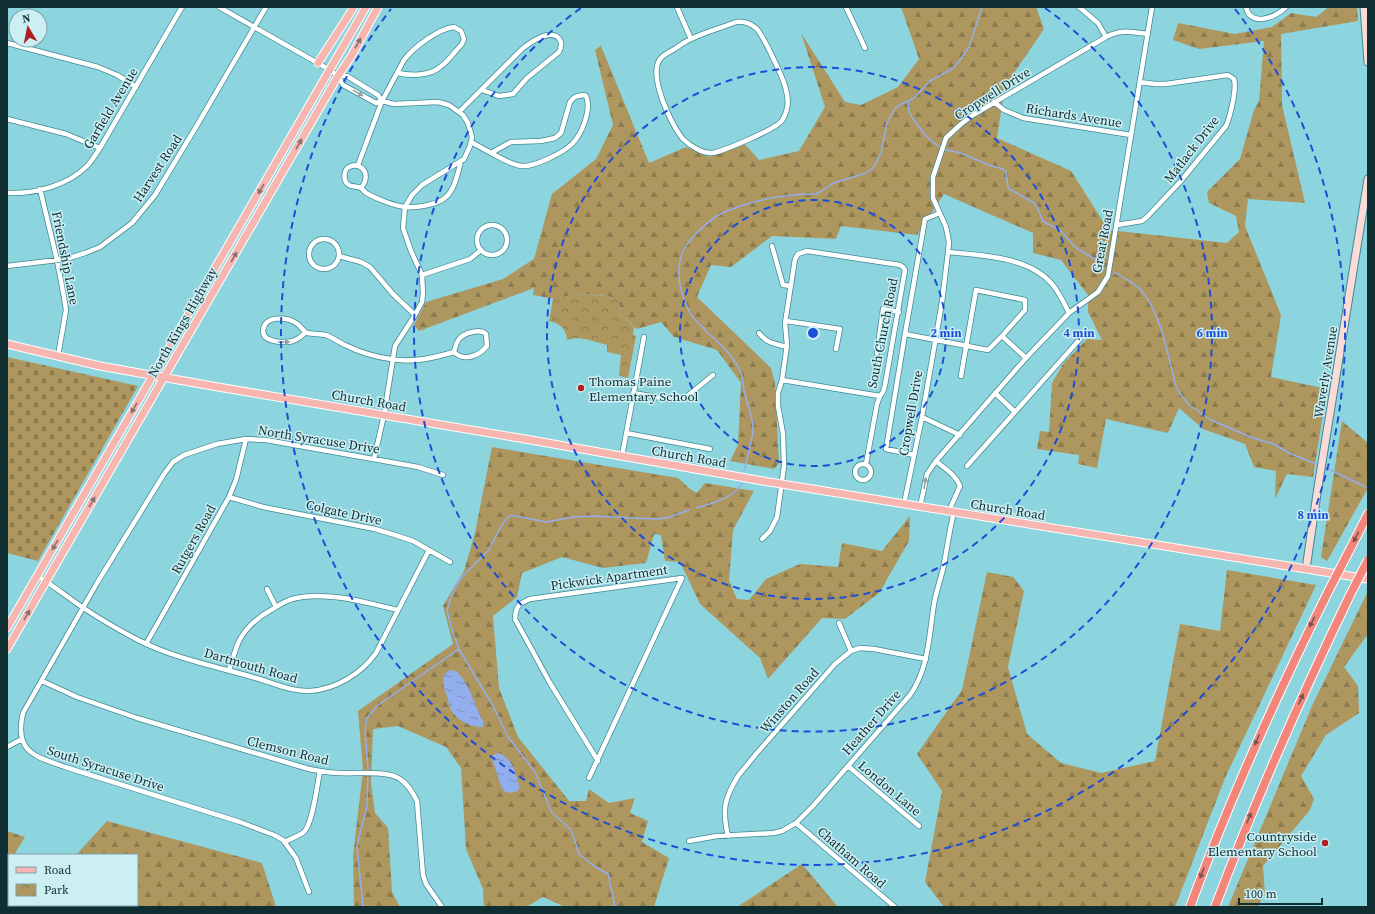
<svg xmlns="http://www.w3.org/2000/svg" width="1375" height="914" viewBox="0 0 1375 914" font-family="'Source Serif 4',serif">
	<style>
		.forest { fill: url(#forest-firs) }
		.cemetery { fill: url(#cemetery-stones) }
		.park { fill: url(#park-crowns) }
		.water { fill: url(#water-ripples) }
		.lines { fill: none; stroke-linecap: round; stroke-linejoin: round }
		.stream { stroke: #92aeed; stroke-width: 1.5 }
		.street-casing { stroke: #408992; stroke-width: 6 }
		.secondary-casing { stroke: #408992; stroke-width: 9 }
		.primary-casing { stroke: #fff; stroke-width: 9 }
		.highway-casing { stroke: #fff; stroke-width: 10 }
		.street { stroke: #fff; stroke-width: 4.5 }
		.secondary { stroke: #fcdad7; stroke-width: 7 }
		.primary { stroke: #f8b6b0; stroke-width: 7 }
		.highway { stroke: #f4857b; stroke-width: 8 }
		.highway-bridge-casing { stroke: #fff; stroke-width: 10; stroke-linecap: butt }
		.highway-bridge { stroke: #f4857b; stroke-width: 8 }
		.oneway { fill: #847271 }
		.oneway2 { fill: #93a1a3 }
		.oneway3 { fill: #765553 }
		.ring { fill: none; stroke: #1d4ed8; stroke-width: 2; stroke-dasharray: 7 5 }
		.poi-dot { fill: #b01e22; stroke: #cceff4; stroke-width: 1.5 }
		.labels { text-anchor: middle; stroke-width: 3; stroke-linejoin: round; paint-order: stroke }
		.street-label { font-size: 13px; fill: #0f2e32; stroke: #cceff4 }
		.poi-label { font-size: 13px; fill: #0f2e32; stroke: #cceff4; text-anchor: start }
		.centre { fill: #1d4ed8; stroke: #cceff4; stroke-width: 2 }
		.ring-label { font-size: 12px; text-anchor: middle; font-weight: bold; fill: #1d4ed8; stroke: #cceff4; stroke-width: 3; stroke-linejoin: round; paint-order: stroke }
	</style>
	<defs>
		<pattern id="forest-firs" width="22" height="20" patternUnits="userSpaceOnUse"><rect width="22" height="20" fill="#ae965f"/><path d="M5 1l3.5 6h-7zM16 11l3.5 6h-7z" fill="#8c7b4f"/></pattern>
		<pattern id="cemetery-stones" width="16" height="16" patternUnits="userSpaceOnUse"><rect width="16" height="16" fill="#ae965f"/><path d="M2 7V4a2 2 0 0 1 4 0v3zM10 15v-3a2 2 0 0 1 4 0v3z" fill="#8c7b4f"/></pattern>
		<pattern id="park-crowns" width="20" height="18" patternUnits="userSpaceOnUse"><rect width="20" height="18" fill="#ae965f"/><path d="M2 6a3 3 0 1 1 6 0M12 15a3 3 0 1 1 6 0" fill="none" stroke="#8c7b4f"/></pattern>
		<pattern id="water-ripples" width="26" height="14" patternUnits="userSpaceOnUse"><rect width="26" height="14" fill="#92aeed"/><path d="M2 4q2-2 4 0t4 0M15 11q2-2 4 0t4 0" fill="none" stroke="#768ec1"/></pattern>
	</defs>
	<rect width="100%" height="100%" fill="#8cd5df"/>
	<path class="forest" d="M901 7H1036L1044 29 1005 86 997 138 1071 171 1109 231H1118L1227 243 1239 232 1236 216 1209 203 1207 192 1240 159 1254 110 1259 101 1264 41 1199 49 1173 40 1178 23 1235 34 1272 27 1291 13 1316 17 1329 7H1357L1358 21 1281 34 1282 105 1305 203 1248 199 1245 226 1281 315 1271 377 1327 389 1313 477 1287 474 1275 499 1276 471 1254 467 1245 444 1203 429 1179 408 1168 433 1106 419 1097 468 1078 464 1079 455 1037 449 1040 431 1049 432 1052 383 1063 364 1087 339 1102 340 1088 312V295L1061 260 1033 253V233L944 194 917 235 841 226 836 239 772 236 731 267 711 265 697 297 771 368 775 383 779 463 774 469 730 461 738 445 741 383 717 350 674 337 661 322 637 329 622 316 618 300 608 296 596 295 577 294 555 299 533 295 534 288 419 331 414 325 426 302 503 279 534 259 552 194 596 159 613 125 595 50 601 46 649 163 686 147 709 157 743 142 759 160 799 151 825 107 801 33 845 102 861 105 898 87 919 59Z
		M1342 421 1368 443V488L1327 561 1321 557Z
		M492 447 678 478 690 489 697 493 705 483 754 491 733 530 729 581 737 599 749 600 766 579 800 564 838 567 842 543 882 551 909 517H910L909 541 879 593 845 619 822 618 768 679 760 658 700 604 680 562 665 561 661 535 654 534 646 563 603 568 562 557 522 573 517 597 493 616 499 688 518 737 569 801H586L589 789 609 803 635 798 630 813 648 821 642 842 669 858 654 907H565L543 897 526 907H484L483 889 466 849 461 768 446 747 398 726 373 729 371 783 375 813 388 828 392 892 400 907H354L353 856 363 770 358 711 453 644 443 606 464 571 475 533Z
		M1227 570 1316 585 1225 778 1175 907H944L925 882 942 791 917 754 962 690 987 572 1013 577 1024 591 1008 667 1027 734 1061 763 1101 773 1155 761 1180 624 1220 631Z
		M1367 593 1368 634 1344 667 1358 686 1359 713 1326 735 1301 776 1314 799 1310 810 1263 866 1265 894 1257 907H1228L1312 706Z
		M107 821 262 863 276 907H7V884L9 885V905H137V855H76Z
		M7 831 25 837 14 855H9V863L7 867Z
		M802 864 838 907H737Z"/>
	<path class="cemetery" d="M7 357 138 386 38 561 7 553Z"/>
	<path class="park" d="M577 294 608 296 618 300 622 316 634 327 633 335 636 336 628 378 619 376 621 355 607 352V345C594 342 580 335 567 340 566 329 560 323 549 321L553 299Z"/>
	<path class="water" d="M454 670C468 678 475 707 483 721L484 727C474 728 460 722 454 714 449 708 449 703 447 696 443 687 439 670 454 670Z
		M499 753C514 760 515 772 519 786V789C514 794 507 794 502 789L492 759 493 755Z"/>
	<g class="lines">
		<path class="stream" d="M908 102 909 111 913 119 927 137 942 149 961 153 989 165 1003 169 1006 172 1008 188 1034 203 1037 207 1043 221 1061 231 1075 247 1104 265
			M1114 272C1122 277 1133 282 1140 289 1161 312 1168 356 1176 386L1179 392 1189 405 1211 420 1253 438 1274 444 1289 453 1316 464
			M1326 468 1368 488
			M744 471C747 457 753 441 753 426 752 415 747 404 745 394 743 387 743 379 741 373 734 356 719 343 706 331 701 325 694 320 690 313 680 294 674 269 684 249 688 240 697 233 704 226 711 220 718 214 727 211 754 200 787 194 816 194L822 191 833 183 866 173 872 169 876 163 881 153 887 123 894 110 899 105 913 99 930 81 952 69 958 63 969 47 982 7
			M696 508C712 503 733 499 742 483
			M363 907 357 847 359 837 367 806 368 770 365 730 367 718 378 705 459 649
			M615 907 608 874 594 866 579 854 572 832 567 826 552 813 535 772 508 737 493 706 459 649 452 630 447 610 450 600 458 583 463 576 488 551 502 525 506 519 510 516H516L546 522 574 517 592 516 656 519 667 518 689 510"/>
		<g class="street-casing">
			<path id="street" d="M219 7 330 70 338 76 343 85 376 103 382 101 394 104 438 102 449 105 463 115 468 123 472 137 470 146 464 159 422 185 412 195 405 207 403 228 411 251 422 275 423 293 422 302 415 315 395 346 384 415 374 459
				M677 7 691 39
				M846 7 865 48
				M1079 7 1098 23 1106 37C1123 29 1130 32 1148 34
				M1246 7C1250 28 1277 17 1286 7
				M736 22C743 21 750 23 756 28 763 35 784 79 786 90 789 100 788 110 783 119 778 129 725 150 713 153 703 154 690 146 683 139 671 125 648 76 660 59 663 55 669 52 673 50 679 46 684 42 691 39 705 32 721 28 736 22Z
				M7 43 98 67 117 75 136 87
				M338 76H347L378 95 382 101
				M994 102 1004 110 1023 118 1131 135
				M459 112 523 48C531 42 552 27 560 40 562 44 561 48 559 52L527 78 513 94 499 96 482 90
				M7 119 66 134 100 148
				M471 142 491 153 511 142 541 141 555 138 561 133 570 102C574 96 577 96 584 95L586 96C592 109 582 134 572 144 564 152 535 167 522 166 511 165 501 158 491 153
				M358 165 382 101 404 60C414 47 438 29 454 27L461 31 464 39 462 44C455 51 449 61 440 67 430 76 410 76 398 73
				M361 188C362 186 365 183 365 181 368 170 359 162 349 167 343 170 343 182 349 185 352 187 357 186 361 188 363 190 365 193 368 194 377 199 395 206 405 207 417 208 437 205 446 197 455 189 458 172 461 161
				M40 189 57 260 64 297 66 310 58 356
				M7 193C35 194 67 186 87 166 92 161 96 154 100 148L182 7
				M940 213 925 219 905 334 988 350 1002 336 1026 358
				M477 240a15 15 0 1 1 30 0a15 15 0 1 1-30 0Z
				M1117 225 1142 221 1147 217 1180 182 1226 126C1230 117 1237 89 1234 79L1228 75 1166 84H1155L1140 82
				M309 254a15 15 0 1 1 30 0a15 15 0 1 1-30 0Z
				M772 246 783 285 791 286
				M948 252C982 255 1029 257 1052 284 1059 292 1064 303 1069 313
				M339 256 361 262 370 267 393 294 415 315
				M7 266 66 259 85 253 100 247 132 223 155 195 196 127 266 7
				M422 275 470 259 481 250
				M786 321 840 329 836 349
				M306 332C302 336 298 339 293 341 285 343 262 343 263 330 265 315 287 317 296 323 300 325 303 331 307 333 313 334 320 334 326 335 332 337 338 342 345 345 359 352 375 357 391 359 413 363 433 358 454 352 464 362 479 356 487 346L486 334C480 328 464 333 459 339 456 343 455 348 454 352
				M759 333C766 343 776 344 787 347
				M905 334 886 449 914 455
				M877 353 883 309 899 312
				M961 376 976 290 1025 300V310L1002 336
				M633 393 673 400 685 398 713 375
				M995 393 1015 412
				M922 417 960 435
				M626 433 710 449
				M622 456 644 337
				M936 461C945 469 956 475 960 486L949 511
				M855 472a8 8 0 1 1 16 0a8 8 0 1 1-16 0Z
				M866 464 877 404 880 396
				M967 466 1080 339
				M229 497 263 507 375 529 395 535 413 541 450 562
				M904 504 922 417 942 302 948 252 949 242 946 227 933 198V177L946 138 961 124 973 115 1106 37
				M920 507 927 474 936 461 1026 358 1069 313 1098 292 1108 276 1152 7
				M762 539 770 531 777 517 784 466 783 434 778 406V393L782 380 880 396 883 392 885 385 905 270 903 267 900 265 807 251 798 254 795 259 785 323 787 345 782 380
				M37 576C53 585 67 597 82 607 100 619 119 630 138 640 173 658 218 667 256 678 273 683 292 692 310 691 336 689 361 674 376 653L429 550
				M267 589 276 607
				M839 623 851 651
				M146 644 229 497 236 480 246 439
				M229 670C232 661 235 650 239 641 246 628 258 617 271 610 279 605 286 600 296 598 328 591 367 603 398 610
				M42 681 77 697 137 718 309 769C319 771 330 773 340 773 356 774 387 770 400 779 408 784 413 793 417 801L423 875 426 884 442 907
				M7 747 22 739
				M598 761 550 683 515 619C516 606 518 604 530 599L682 578
				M848 766 919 826
				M589 778 682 578
				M796 823 895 907
				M728 836C722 810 724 799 738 776L756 754 835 664 851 651 860 648 874 649 926 659
				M689 841 717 836 774 833 782 831 796 823 813 806 910 695C929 668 929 635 934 604 936 592 940 581 943 569 947 550 949 531 954 512
				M284 842C290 839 299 836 304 832 313 823 317 785 320 771
				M309 892 296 858 283 840 274 835 240 822 65 767C34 756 14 752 23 713L97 583 164 474 173 462 184 455 217 444 246 439 266 440 418 467 443 475"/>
		</g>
		<g class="secondary-casing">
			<path id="secondary" d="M1364 7 1368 62
				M1306 569 1318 487 1368 179"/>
		</g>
		<g class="primary-casing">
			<path id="primary" d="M318 63 354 7
				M7 344 100 366 218 387 525 439 763 481 1368 579
				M7 628 366 7
				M7 649 338 76 352 55 378 7"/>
		</g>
		<g class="highway-casing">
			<path id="highway" d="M1345 559 1368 514
				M1190 907C1230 798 1278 692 1330 588
				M1215 907C1255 801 1301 697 1350 595"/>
		</g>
		<use href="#street" class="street"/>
		<use href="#secondary" class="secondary"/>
		<use href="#primary" class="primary"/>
		<use href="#highway" class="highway"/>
		<g class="highway-bridge-casing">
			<path id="highway-bridge" d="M1330 588 1345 559
				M1350 595 1368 560"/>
		</g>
		<use href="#highway-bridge" class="highway-bridge"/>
	</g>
	<defs><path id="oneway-solid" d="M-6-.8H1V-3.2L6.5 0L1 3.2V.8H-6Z"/></defs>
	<g class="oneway">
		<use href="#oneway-solid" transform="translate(358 43) rotate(-61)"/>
		<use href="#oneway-solid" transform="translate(299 144) rotate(-60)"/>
		<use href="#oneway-solid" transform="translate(261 189) rotate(120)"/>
		<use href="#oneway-solid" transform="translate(234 257) rotate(-60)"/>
		<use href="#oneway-solid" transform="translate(134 408) rotate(120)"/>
		<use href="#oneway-solid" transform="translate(92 502) rotate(-60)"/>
		<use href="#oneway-solid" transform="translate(55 545) rotate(120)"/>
		<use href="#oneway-solid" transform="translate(27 615) rotate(-60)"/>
	</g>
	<g class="oneway2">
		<use href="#oneway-solid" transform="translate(358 93) rotate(29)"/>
		<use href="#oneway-solid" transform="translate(284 342) rotate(-1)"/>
		<use href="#oneway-solid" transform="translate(925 483) rotate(-79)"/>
	</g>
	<g class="oneway3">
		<use href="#oneway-solid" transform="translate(1356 537) rotate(118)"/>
		<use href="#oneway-solid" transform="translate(1312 622) rotate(117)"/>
		<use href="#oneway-solid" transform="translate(1301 699) rotate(-66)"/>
		<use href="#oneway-solid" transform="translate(1257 740) rotate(114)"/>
		<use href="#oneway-solid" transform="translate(1249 818) rotate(-68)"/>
		<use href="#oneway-solid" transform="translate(1202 873) rotate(112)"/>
	</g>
	<g class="ring">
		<circle cx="813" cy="333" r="133"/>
		<circle cx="813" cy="333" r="266"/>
		<path d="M1045 8A399 399 0 1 1 581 8"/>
		<path d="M1235 9A532 532 0 1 1 391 9"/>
	</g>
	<g class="poi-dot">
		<circle cx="581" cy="388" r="4"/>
		<circle cx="1325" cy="843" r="4"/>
	</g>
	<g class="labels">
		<g class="street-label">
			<text transform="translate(992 93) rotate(-32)" y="5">Cropwell Drive</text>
			<text transform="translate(110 108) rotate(-59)" y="5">Garfield Avenue</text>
			<text transform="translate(1074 115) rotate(9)" y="5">Richards Avenue</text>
			<text transform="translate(1191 149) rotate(-52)" y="5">Matlack Drive</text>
			<text transform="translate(157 168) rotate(-57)" y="5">Harvest Road</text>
			<text transform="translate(1102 241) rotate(-79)" y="5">Great Road</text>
			<text transform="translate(66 258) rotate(79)" y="5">Friendship Lane</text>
			<text transform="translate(182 322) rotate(-60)" y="5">North Kings Highway</text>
			<text transform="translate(882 333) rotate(-79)" y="5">South Church Road</text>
			<text transform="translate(1325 372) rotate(-81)" y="5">Waverly Avenue</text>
			<text transform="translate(369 400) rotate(10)" y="5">Church Road</text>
			<text transform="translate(910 413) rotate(-80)" y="5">Cropwell Drive</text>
			<text transform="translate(319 439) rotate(9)" y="5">North Syracuse Drive</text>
			<text transform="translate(689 456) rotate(10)" y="5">Church Road</text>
			<text transform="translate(1008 509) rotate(9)" y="5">Church Road</text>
			<text transform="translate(344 512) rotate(12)" y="5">Colgate Drive</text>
			<text transform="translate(193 539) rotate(-61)" y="5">Rutgers Road</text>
			<text transform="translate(609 577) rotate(-8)" y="5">Pickwick Apartment</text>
			<text transform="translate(251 665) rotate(16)" y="5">Dartmouth Road</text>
			<text transform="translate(789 700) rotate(-49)" y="5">Winston Road</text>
			<text transform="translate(871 722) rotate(-49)" y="5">Heather Drive</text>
			<text transform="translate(288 750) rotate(14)" y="5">Clemson Road</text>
			<text transform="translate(106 768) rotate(18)" y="5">South Syracuse Drive</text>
			<text transform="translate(890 788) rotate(40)" y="5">London Lane</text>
			<text transform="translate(852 857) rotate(41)" y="5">Chatham Road</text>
		</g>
		<g class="poi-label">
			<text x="589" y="386">Thomas Paine<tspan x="589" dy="15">Elementary School</tspan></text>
			<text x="1317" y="841" text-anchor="end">Countryside<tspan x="1317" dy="15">Elementary School</tspan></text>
		</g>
	</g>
	<circle cx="813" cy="333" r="6" class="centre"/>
	<g class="ring-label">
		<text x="946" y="337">2 min</text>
		<text x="1079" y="337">4 min</text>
		<text x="1212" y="337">6 min</text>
		<text x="1313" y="519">8 min</text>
	</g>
	<rect width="1375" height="914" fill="none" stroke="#0f2e32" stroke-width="16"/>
	<rect x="8" y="854" width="130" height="52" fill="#cceff4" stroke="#80a2a6"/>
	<rect x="16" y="867" width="20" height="6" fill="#f8b6b0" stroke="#80a2a6"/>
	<text x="44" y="874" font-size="12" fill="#0f2e32">Road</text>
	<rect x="16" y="884" width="20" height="12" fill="url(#park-crowns)" stroke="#80a2a6"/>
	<text x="44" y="894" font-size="12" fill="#0f2e32">Park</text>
	<g transform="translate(28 28) rotate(350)"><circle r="19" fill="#cceff4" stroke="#80a2a6"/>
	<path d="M0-3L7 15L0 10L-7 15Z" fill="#b01e22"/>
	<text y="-6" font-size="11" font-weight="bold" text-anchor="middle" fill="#0f2e32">N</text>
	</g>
	<path d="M1239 898v6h83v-6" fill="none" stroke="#0f2e32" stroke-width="2"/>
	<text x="1245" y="898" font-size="12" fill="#0f2e32" stroke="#cceff4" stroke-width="3" paint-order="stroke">100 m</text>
</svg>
